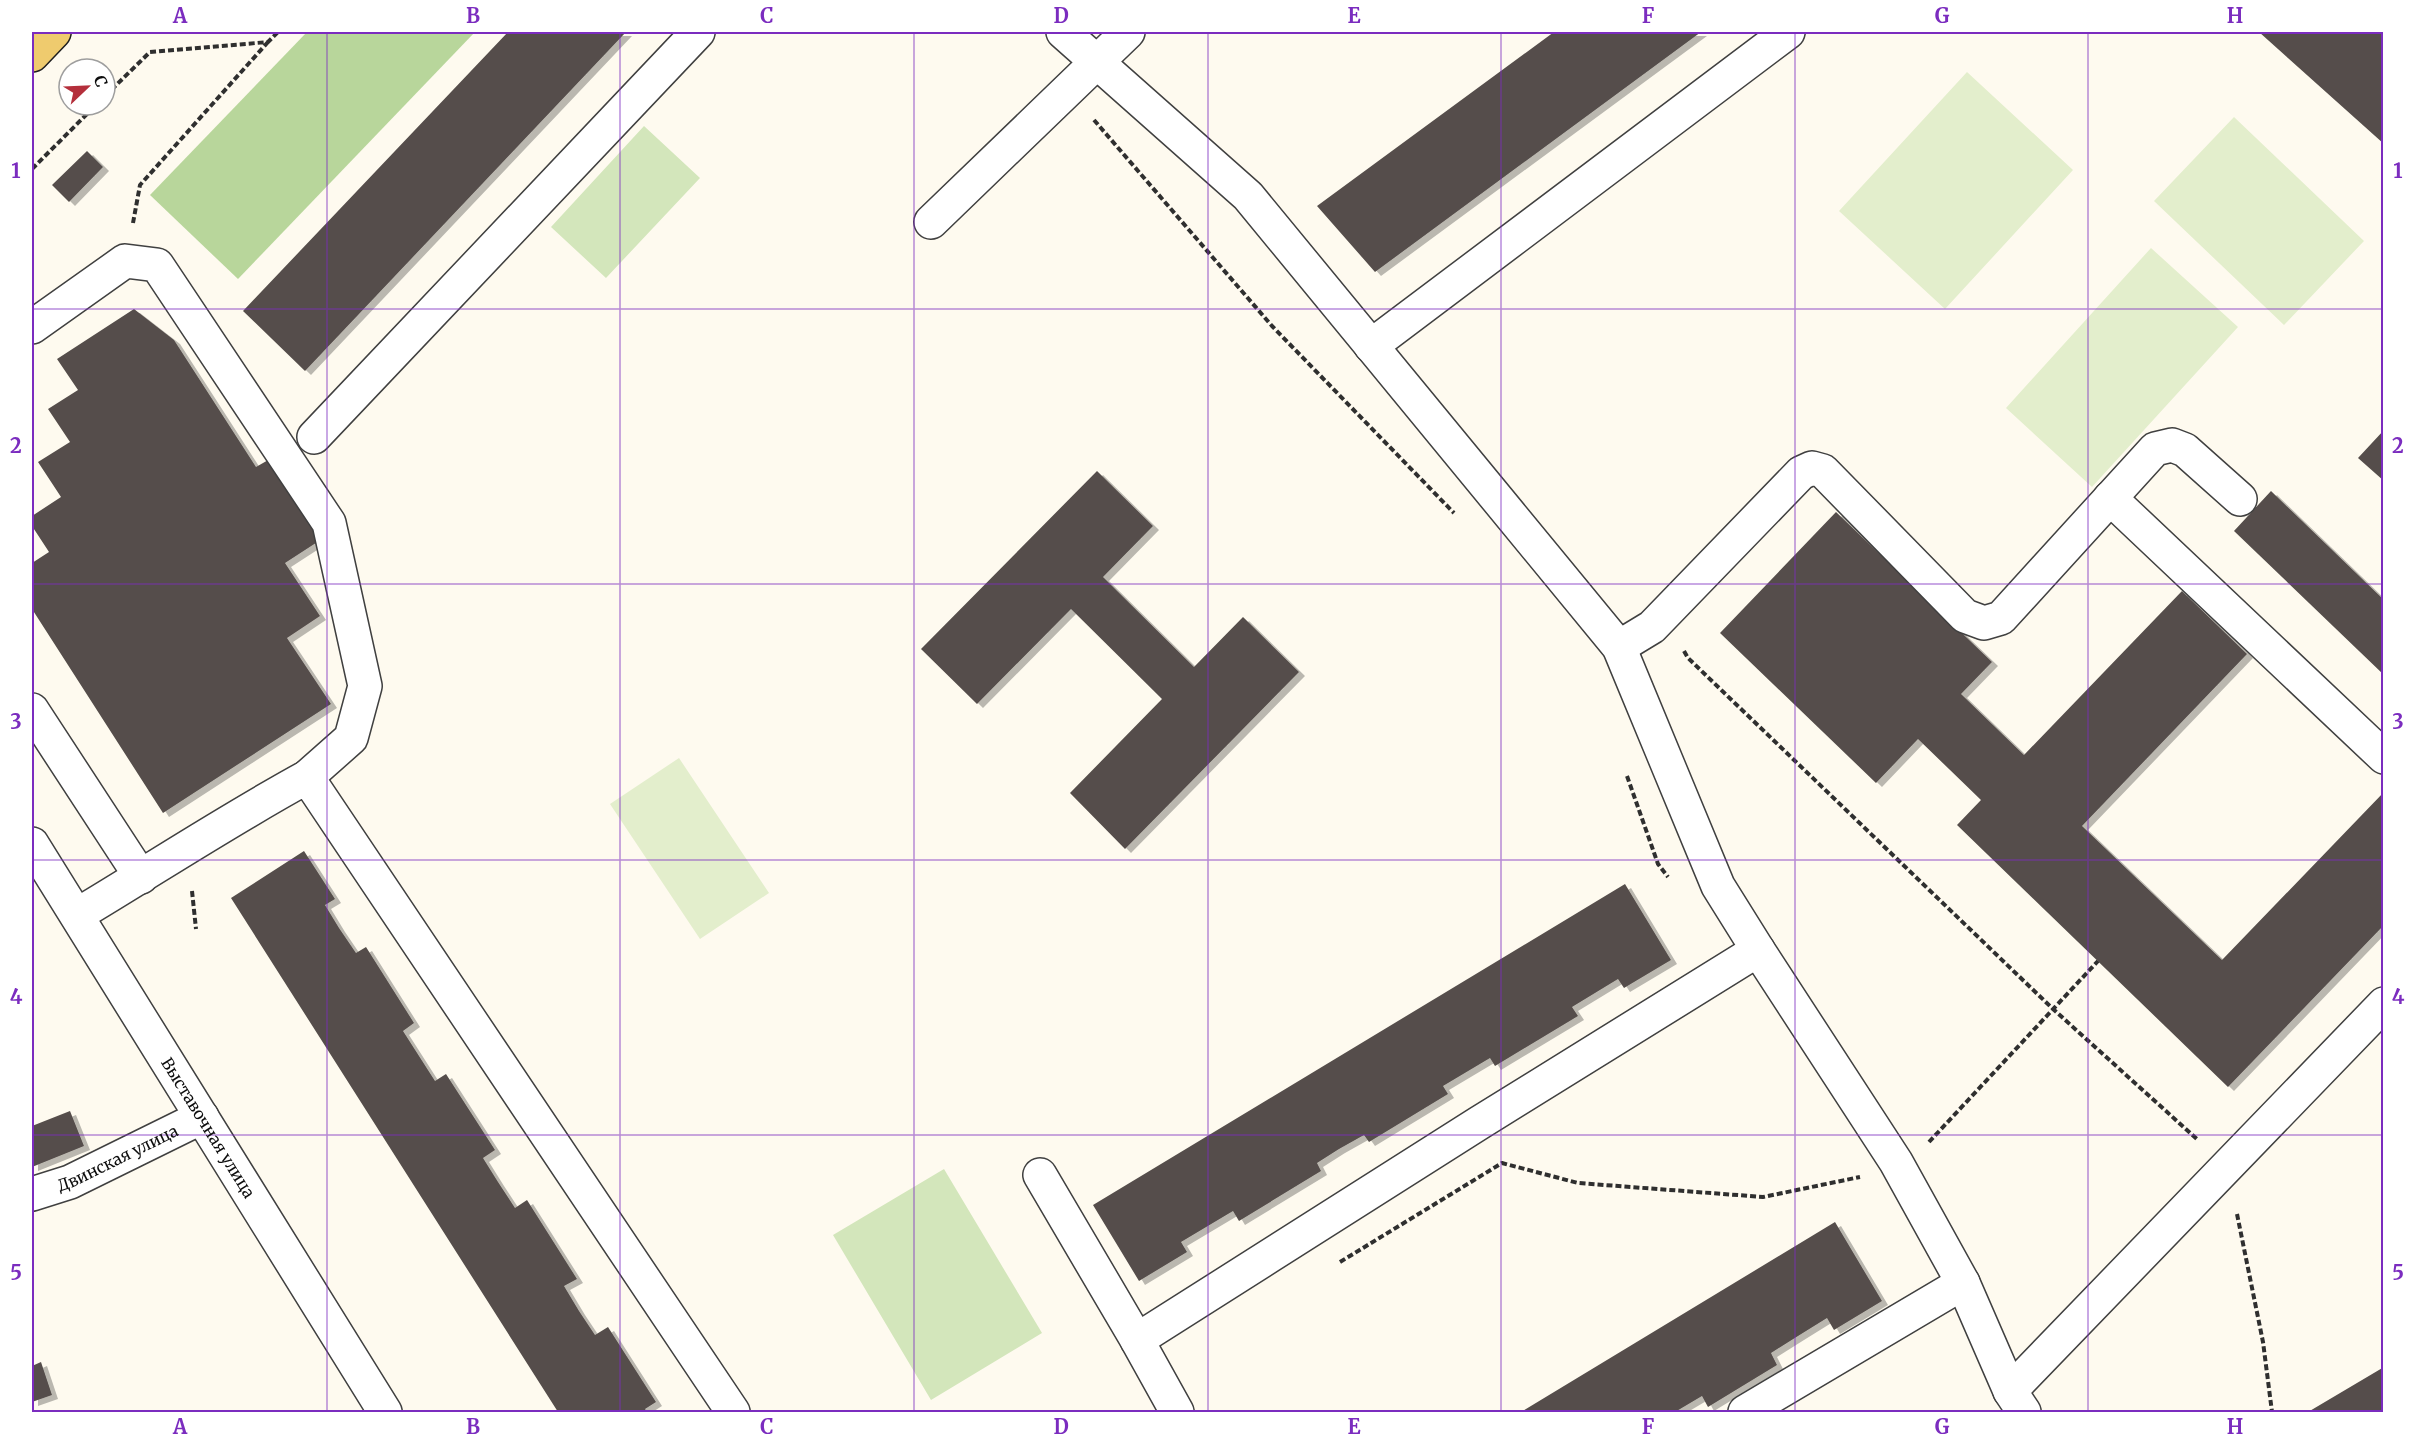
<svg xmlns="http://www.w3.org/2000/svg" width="2415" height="1444" viewBox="0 0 2415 1444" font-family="Merriweather,serif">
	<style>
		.green { fill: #d3e6bb }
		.forest { fill: #b8d69b }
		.pitch { fill: #e3eecc }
		.building { fill: #554e4b; filter: url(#shadow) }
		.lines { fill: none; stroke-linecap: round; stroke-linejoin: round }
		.minor-casing { stroke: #404040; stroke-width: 36 }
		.major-casing { stroke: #1e1e1e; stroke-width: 36 }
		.path { stroke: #2f2f2f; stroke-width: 4; stroke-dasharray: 6 3; stroke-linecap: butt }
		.minor { stroke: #fff; stroke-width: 33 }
		.major { stroke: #efcb6e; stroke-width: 33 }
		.grid { fill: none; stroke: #7b2cbf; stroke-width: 1.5; stroke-opacity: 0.55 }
		.labels { text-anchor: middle; stroke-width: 6; stroke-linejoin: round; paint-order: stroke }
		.street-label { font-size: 16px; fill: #0d0d0d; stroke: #fff }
		.neatline { fill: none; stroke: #7b2cbf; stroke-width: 2 }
		.grid-label { font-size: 20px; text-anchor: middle; font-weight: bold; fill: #7b2cbf }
	</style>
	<defs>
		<filter id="shadow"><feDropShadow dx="6" dy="4" stdDeviation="0" flood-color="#0004"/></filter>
	</defs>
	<rect width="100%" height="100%" fill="#fefaef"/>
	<path class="green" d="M644 126 700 178 606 278 551 227Z
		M944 1169 1042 1333 931 1400 833 1235Z"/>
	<path class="forest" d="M307 32H475L238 279 150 195Z"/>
	<path class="pitch" d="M1967 72 2073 170 1945 309 1839 211Z
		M2234 117 2364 241 2284 325 2154 201Z
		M2151 248 2238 327 2092 487 2006 408Z
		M679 758 769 893 700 939 610 804Z"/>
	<path class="building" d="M508 32H626L305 371 243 311Z
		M1554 32H1701L1375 272 1317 206Z
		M2259 32H2384V144Z
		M87 151 103 167 69 202 52 185Z
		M134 309 174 340 256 467 270 459 322 539 285 563 320 616 287 638 331 704 163 813 32 609V563L49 552 32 526V516L61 497 38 462 70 442 48 409 78 390 57 359Z
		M2384 430V481L2358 458Z
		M1097 471 1153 526 1103 577 1194 667 1243 617 1299 672 1125 849 1070 793 1162 699 1071 609 977 704 921 649Z
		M2271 491 2384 600V675L2234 531Z
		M1836 512 1992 662 1961 694 2024 755 2182 591 2247 654 2082 826 2222 960 2384 792V925L2228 1087 1957 825 1981 800 1918 739 1876 783 1720 633Z
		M304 851 335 899 325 905 339 928 356 953 366 947 414 1023 403 1031 435 1081 446 1074 495 1150 483 1158 498 1182 515 1208 527 1200 577 1279 564 1286 579 1311 595 1335 608 1327 656 1402 645 1409 647 1412H558L231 898Z
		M1625 884 1671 960 1624 988 1618 979 1572 1007 1578 1016 1495 1066 1490 1058 1443 1086 1448 1094 1369 1142 1364 1135 1339 1149 1317 1163 1321 1171 1239 1221 1233 1211 1181 1242 1187 1252 1139 1281 1093 1205Z
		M70 1111 84 1146 32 1167V1126Z
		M1835 1222 1882 1301 1834 1330 1827 1318 1798 1336 1771 1353 1777 1365 1708 1407 1702 1396 1675 1412H1521Z
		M41 1362 52 1395 32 1402V1366Z
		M2384 1367V1412H2308Z"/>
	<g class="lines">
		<g class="minor-casing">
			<g id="minor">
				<path d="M1063 32 1248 196 1619 647 1718 886 1758 950 1896 1162 1963 1283 2010 1391 2024 1412"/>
				<path d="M931 222 1128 32"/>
				<path d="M32 327 125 261 157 265 329 523 365 686 351 738 307 777"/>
				<path d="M1371 346 1788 32"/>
				<path d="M314 437 698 32"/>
				<path d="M2110 498 2384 757"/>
				<path d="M1619 647 1652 627 1801 473 1812 468 1823 471 1965 616 1984 623 2001 618 2155 449 2172 445 2185 450 2240 499"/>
				<path d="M32 710 141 877"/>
				<path id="s1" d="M32 844 385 1412"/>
				<path d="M77 915C154 869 228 820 307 777L733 1412"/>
				<path d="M1040 1175 1137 1340 1177 1412"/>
				<path id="s2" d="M32 1194 70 1182 202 1117"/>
				<path d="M1137 1340 1479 1123 1758 950"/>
				<path d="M2010 1391 2384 1004"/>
				<path d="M1745 1412 1963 1283"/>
			</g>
		</g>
		<g class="major-casing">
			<path id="major" d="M32 55 54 32"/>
		</g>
		<path class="path" d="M105 96 150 52 268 42 278 32
			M1094 120 1272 326 1454 513
			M32 169 96 105
			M133 223 140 185 268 42
			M1684 651 1688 658 2053 1009 2198 1140
			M1627 776 1658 864 1668 877
			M192 891 196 929
			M1929 1142 2098 961
			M2237 1214 2263 1342 2272 1412
			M1340 1262 1502 1163 1578 1183 1763 1197 1860 1177"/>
		<use href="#minor" class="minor"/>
		<use href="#major" class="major"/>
	</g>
	<path class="grid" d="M327 32V1412M620 32V1412M914 32V1412M1208 32V1412M1501 32V1412M1795 32V1412M2088 32V1412M32 309H2384M32 584H2384M32 860H2384M32 1135H2384"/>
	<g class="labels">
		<g class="street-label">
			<text dy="6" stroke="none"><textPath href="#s1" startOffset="334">Выставочная улица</textPath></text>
			<text dy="6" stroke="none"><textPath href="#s2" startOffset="93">Двинская улица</textPath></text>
		</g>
	</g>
	<rect width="2415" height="1444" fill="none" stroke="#ffffff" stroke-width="66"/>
	<g transform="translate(87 87) rotate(67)"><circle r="28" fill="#ffffff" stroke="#9e9e9e" stroke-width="1.5"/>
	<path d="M0-4.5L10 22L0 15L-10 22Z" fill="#b42f3b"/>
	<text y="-9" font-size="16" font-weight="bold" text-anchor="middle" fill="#0d0d0d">С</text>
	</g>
	<rect x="33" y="33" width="2349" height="1378" class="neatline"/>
	<g class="grid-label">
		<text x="180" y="23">A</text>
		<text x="473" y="23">B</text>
		<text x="767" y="23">C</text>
		<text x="1061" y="23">D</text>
		<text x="1354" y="23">E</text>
		<text x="1648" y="23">F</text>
		<text x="1942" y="23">G</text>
		<text x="2235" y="23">H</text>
		<text x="16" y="178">1</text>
		<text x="2398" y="178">1</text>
		<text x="16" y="453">2</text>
		<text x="2398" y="453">2</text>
		<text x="16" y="729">3</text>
		<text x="2398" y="729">3</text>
		<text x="16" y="1004">4</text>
		<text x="2398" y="1004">4</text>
		<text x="16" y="1280">5</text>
		<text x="2398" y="1280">5</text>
		<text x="180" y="1434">A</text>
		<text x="473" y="1434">B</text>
		<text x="767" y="1434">C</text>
		<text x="1061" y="1434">D</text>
		<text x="1354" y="1434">E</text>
		<text x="1648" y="1434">F</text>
		<text x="1942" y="1434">G</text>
		<text x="2235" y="1434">H</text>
	</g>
</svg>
